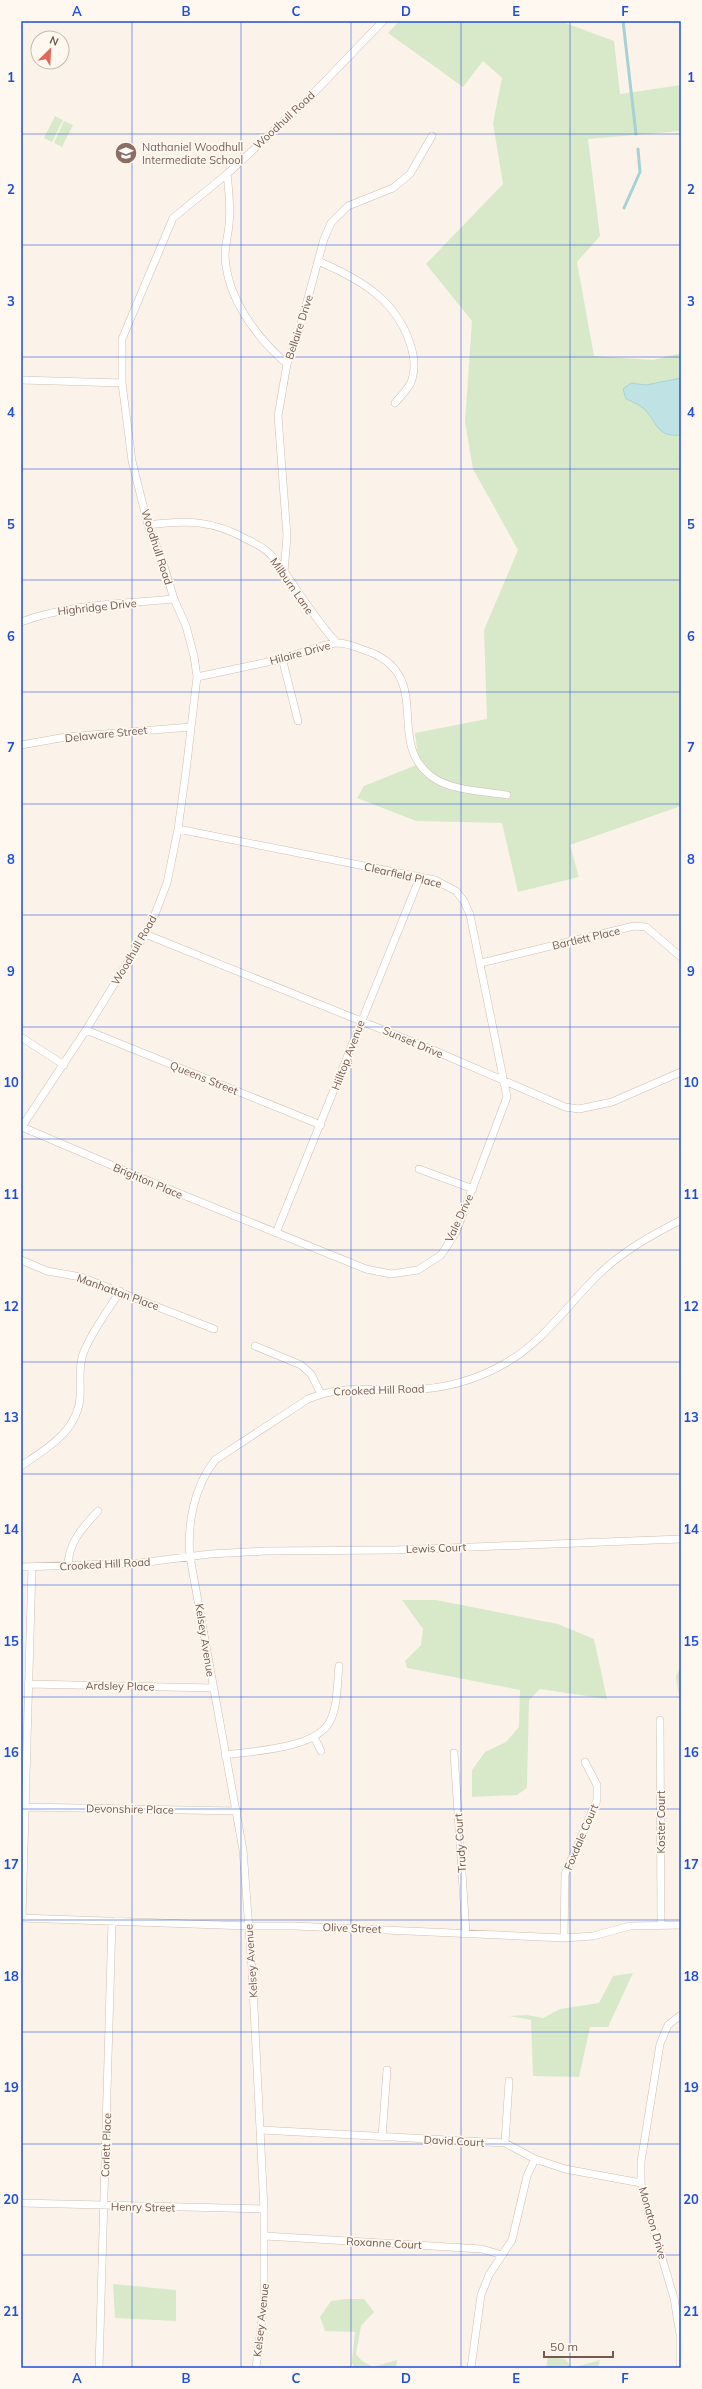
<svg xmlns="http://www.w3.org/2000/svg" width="702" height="2389" viewBox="0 0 702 2389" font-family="Mulish,sans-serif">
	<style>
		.green { fill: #d8e9c9 }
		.water { fill: #bfe2e4; stroke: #a6d2d6 }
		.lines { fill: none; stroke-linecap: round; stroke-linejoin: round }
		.stream { stroke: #a6d2d6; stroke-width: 3 }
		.street-casing { stroke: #cfbdb2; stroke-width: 8 }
		.street { stroke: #fff; stroke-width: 7 }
		.grid { fill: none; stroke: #1d4ed8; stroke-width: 1; stroke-opacity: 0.55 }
		.labels { text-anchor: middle; stroke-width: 3.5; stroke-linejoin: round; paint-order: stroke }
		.street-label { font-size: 11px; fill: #75594e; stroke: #fef8f0 }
		.education-label { font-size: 11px; fill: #785e54; stroke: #fef8f0; text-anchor: start }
		.neatline { fill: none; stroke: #1d4ed8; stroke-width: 1.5 }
		.grid-label { font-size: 13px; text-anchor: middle; font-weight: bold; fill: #1d4ed8 }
	</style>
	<rect width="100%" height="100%" fill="#fbf3ea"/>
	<path class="green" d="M399 21H560L614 41 620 94 681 85V131L588 139 600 236 577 262 594 356 653 360 681 353V378L646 385 631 383 626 399C631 401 638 404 643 408 657 420 655 438 681 435V461L679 462 681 469V806L570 845 579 877 518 892 502 823 416 821 357 798 364 786 419 764 415 733 487 719 484 630 518 550 473 469 465 422 472 321 426 264 503 184 493 123 502 78 483 61 463 87 388 33Z
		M55 116 63 120 52 142 44 138Z
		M64 121 73 125 62 147 54 143Z
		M402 1600H436L558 1624 594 1639 607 1699 540 1689 529 1700 527 1788 517 1795 472 1797V1770L485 1752 506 1742 519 1727 520 1690 407 1668 405 1661 421 1645 423 1629Z
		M681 1666V1710L676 1676Z
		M633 1973 608 2027H590L579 2077 533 2076 531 2020 509 2016 527 2015 543 2018 560 2009 599 2003 613 1976Z
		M113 2284 176 2290V2321L115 2318Z
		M346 2299H364L374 2312 361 2326 356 2354 362 2361 373 2367 397 2360 396 2368H354L352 2362 355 2332 325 2331 320 2317 331 2301Z
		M548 2357 565 2359 572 2368 600 2360 598 2368H546Z"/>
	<path class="water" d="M681 378V435C655 438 657 420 643 408 638 404 631 401 626 399L623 389 631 383 646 385Z"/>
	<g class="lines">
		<path class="stream" d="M623 21 636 134
			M624 208 640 172 638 149"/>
		<g class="street-casing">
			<path id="street" d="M227 174C229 191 231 208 229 225 228 235 225 246 225 256 227 298 256 337 287 364
				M318 261C362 280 399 301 412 350 415 360 415 377 409 386 405 392 400 397 395 403
				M21 380 122 383
				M148 525C187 520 213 520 248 540 257 544 267 550 273 557 296 585 312 617 337 643
				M284 572 287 536 278 416 287 364 299 331 324 239 331 223 348 206 393 188 410 174 432 136
				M21 622C69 604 123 604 174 599
				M282 658 298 721
				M197 677C225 671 254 665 282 659 296 655 325 643 338 643 348 643 360 649 370 652 434 678 385 741 431 776 450 791 483 791 507 795
				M21 745 66 737 191 727
				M145 934 433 1050 565 1107 579 1109 612 1102 681 1072
				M481 963 634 926 646 927 681 957
				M86 1030 321 1125
				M21 1037 64 1065
				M22 1127 151 1182 366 1269 391 1274 418 1270 441 1255 456 1232 507 1097 470 915 464 901 456 891 435 880 178 829
				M21 1128 86 1030 145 934 155 914 167 883 178 829 186 771 197 677 194 656 186 626 174 599 164 566 148 525 132 461 122 383V339L173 218 227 174 307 100 383 21
				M419 1169 473 1189
				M276 1233 420 877
				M21 1260 47 1271 81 1277 214 1329
				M255 1346 301 1365 311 1374 321 1394
				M21 1466C46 1449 78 1431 80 1397 81 1383 78 1368 83 1354 91 1332 108 1311 120 1291
				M68 1566C68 1543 83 1527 98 1511
				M21 1567 139 1563 210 1554 266 1551 395 1550 681 1539
				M28 1684 213 1688
				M660 1720 661 1925
				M314 1737 321 1751
				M454 1753 466 1933
				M225 1755C253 1751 313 1749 329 1723 338 1708 337 1683 339 1666
				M24 1807 237 1811
				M21 1918 249 1926H294L564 1938 593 1936 630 1926 681 1925
				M22 1918 32 1567
				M564 1938 565 1874 597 1800V1785L585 1762
				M261 2130 505 2143 535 2159 565 2169 641 2183
				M382 2137 387 2070
				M505 2143 509 2081
				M21 2203 264 2209
				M265 2236 482 2249 502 2255
				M99 2368 112 1921
				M256 2368 264 2303V2209L252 1968 243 1850 190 1557C187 1524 194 1487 215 1460L308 1399C344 1384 371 1391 409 1390 442 1389 476 1380 504 1364 542 1343 566 1307 596 1277 621 1252 650 1236 681 1220
				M471 2368 481 2295 489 2275 512 2240 527 2176 535 2159
				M680 2368V2335L674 2298 648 2211 641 2183V2162L660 2044 668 2025 681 2015"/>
		</g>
		<use href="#street" class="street"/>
	</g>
	<path class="grid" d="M132 21V2368M241 21V2368M351 21V2368M461 21V2368M570 21V2368M21 134H681M21 245H681M21 357H681M21 469H681M21 580H681M21 692H681M21 804H681M21 915H681M21 1027H681M21 1139H681M21 1250H681M21 1362H681M21 1474H681M21 1585H681M21 1697H681M21 1809H681M21 1920H681M21 2032H681M21 2144H681M21 2255H681"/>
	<defs>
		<g id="school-disc" transform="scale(1.15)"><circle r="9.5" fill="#8d6e63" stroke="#fef8f0"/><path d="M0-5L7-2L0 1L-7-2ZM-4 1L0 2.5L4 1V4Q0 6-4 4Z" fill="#fff"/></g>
	</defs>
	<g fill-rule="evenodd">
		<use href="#school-disc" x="126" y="153"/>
	</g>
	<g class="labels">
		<g class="street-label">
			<text transform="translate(284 120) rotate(-43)" y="4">Woodhull Road</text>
			<text transform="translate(299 327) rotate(-72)" y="4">Bellaire Drive</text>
			<text transform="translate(157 547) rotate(72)" y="4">Woodhull Road</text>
			<text transform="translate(292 586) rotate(55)" y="4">Milburn Lane</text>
			<text transform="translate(97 607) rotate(-6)" y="4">Highridge Drive</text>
			<text transform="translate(300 653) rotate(-15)" y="4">Hilaire Drive</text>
			<text transform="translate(106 734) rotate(-6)" y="4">Delaware Street</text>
			<text transform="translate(403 875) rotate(13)" y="4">Clearfield Place</text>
			<text transform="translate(586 938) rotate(-13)" y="4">Bartlett Place</text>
			<text transform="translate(134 950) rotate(-60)" y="4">Woodhull Road</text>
			<text transform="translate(413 1042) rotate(23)" y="4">Sunset Drive</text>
			<text transform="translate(348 1055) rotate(-69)" y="4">Hilltop Avenue</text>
			<text transform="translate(204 1078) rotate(22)" y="4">Queens Street</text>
			<text transform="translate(148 1181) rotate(23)" y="4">Brighton Place</text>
			<text transform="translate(459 1218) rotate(-65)" y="4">Vale Drive</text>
			<text transform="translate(118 1292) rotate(20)" y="4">Manhattan Place</text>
			<text transform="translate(379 1390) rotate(-2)" y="4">Crooked Hill Road</text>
			<text transform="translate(436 1548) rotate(-2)" y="4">Lewis Court</text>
			<text transform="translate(105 1564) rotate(-3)" y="4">Crooked Hill Road</text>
			<text transform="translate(205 1640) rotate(81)" y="4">Kelsey Avenue</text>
			<text transform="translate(120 1686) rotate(1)" y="4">Ardsley Place</text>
			<text transform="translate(130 1809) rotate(1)" y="4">Devonshire Place</text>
			<text transform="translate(661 1822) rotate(-90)" y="4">Koster Court</text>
			<text transform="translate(581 1837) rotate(-67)" y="4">Foxdale Court</text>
			<text transform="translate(460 1843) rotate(-94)" y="4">Trudy Court</text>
			<text transform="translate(352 1928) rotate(2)" y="4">Olive Street</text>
			<text transform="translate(251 1961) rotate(-94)" y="4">Kelsey Avenue</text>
			<text transform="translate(454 2141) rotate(3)" y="4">David Court</text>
			<text transform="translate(106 2145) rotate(-88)" y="4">Corlett Place</text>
			<text transform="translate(143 2207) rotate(1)" y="4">Henry Street</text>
			<text transform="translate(653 2223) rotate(74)" y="4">Monaton Drive</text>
			<text transform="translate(384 2243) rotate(3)" y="4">Roxanne Court</text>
			<text transform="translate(261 2320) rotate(-84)" y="4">Kelsey Avenue</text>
		</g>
		<g class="education-label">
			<text x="142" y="151">Nathaniel Woodhull<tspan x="142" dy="13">Intermediate School</tspan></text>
		</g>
	</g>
	<rect width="702" height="2389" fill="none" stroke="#fef8f0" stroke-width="44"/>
	<g transform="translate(50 50) rotate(24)"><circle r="19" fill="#fef8f0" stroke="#c7b8af"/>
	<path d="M0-3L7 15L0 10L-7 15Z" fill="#dd6b57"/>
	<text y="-6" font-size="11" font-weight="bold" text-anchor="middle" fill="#75594e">N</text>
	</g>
	<path d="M544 2351v6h69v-6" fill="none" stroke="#75594e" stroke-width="2"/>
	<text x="550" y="2351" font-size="12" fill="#75594e" stroke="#fef8f0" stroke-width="3" paint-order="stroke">50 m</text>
	<rect x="22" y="22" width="658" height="2345" class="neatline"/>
	<g class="grid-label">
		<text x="77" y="16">A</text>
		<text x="186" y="16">B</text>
		<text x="296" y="16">C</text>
		<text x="406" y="16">D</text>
		<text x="516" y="16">E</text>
		<text x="625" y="16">F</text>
		<text x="11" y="82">1</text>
		<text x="691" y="82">1</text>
		<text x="11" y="194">2</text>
		<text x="691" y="194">2</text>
		<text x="11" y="306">3</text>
		<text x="691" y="306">3</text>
		<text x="11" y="417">4</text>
		<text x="691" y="417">4</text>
		<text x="11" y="529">5</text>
		<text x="691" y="529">5</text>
		<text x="11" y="641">6</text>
		<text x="691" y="641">6</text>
		<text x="11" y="752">7</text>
		<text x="691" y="752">7</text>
		<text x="11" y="864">8</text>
		<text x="691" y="864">8</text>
		<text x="11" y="976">9</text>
		<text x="691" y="976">9</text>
		<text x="11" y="1087">10</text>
		<text x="691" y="1087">10</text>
		<text x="11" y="1199">11</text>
		<text x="691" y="1199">11</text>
		<text x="11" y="1311">12</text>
		<text x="691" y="1311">12</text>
		<text x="11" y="1422">13</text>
		<text x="691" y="1422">13</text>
		<text x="11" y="1534">14</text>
		<text x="691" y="1534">14</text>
		<text x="11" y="1646">15</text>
		<text x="691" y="1646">15</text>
		<text x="11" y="1757">16</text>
		<text x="691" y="1757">16</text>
		<text x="11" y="1869">17</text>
		<text x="691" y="1869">17</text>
		<text x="11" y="1981">18</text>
		<text x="691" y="1981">18</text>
		<text x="11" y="2092">19</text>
		<text x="691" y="2092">19</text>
		<text x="11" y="2204">20</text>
		<text x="691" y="2204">20</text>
		<text x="11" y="2316">21</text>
		<text x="691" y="2316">21</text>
		<text x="77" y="2383">A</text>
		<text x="186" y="2383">B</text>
		<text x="296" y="2383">C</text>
		<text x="406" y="2383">D</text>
		<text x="516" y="2383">E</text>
		<text x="625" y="2383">F</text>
	</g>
</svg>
